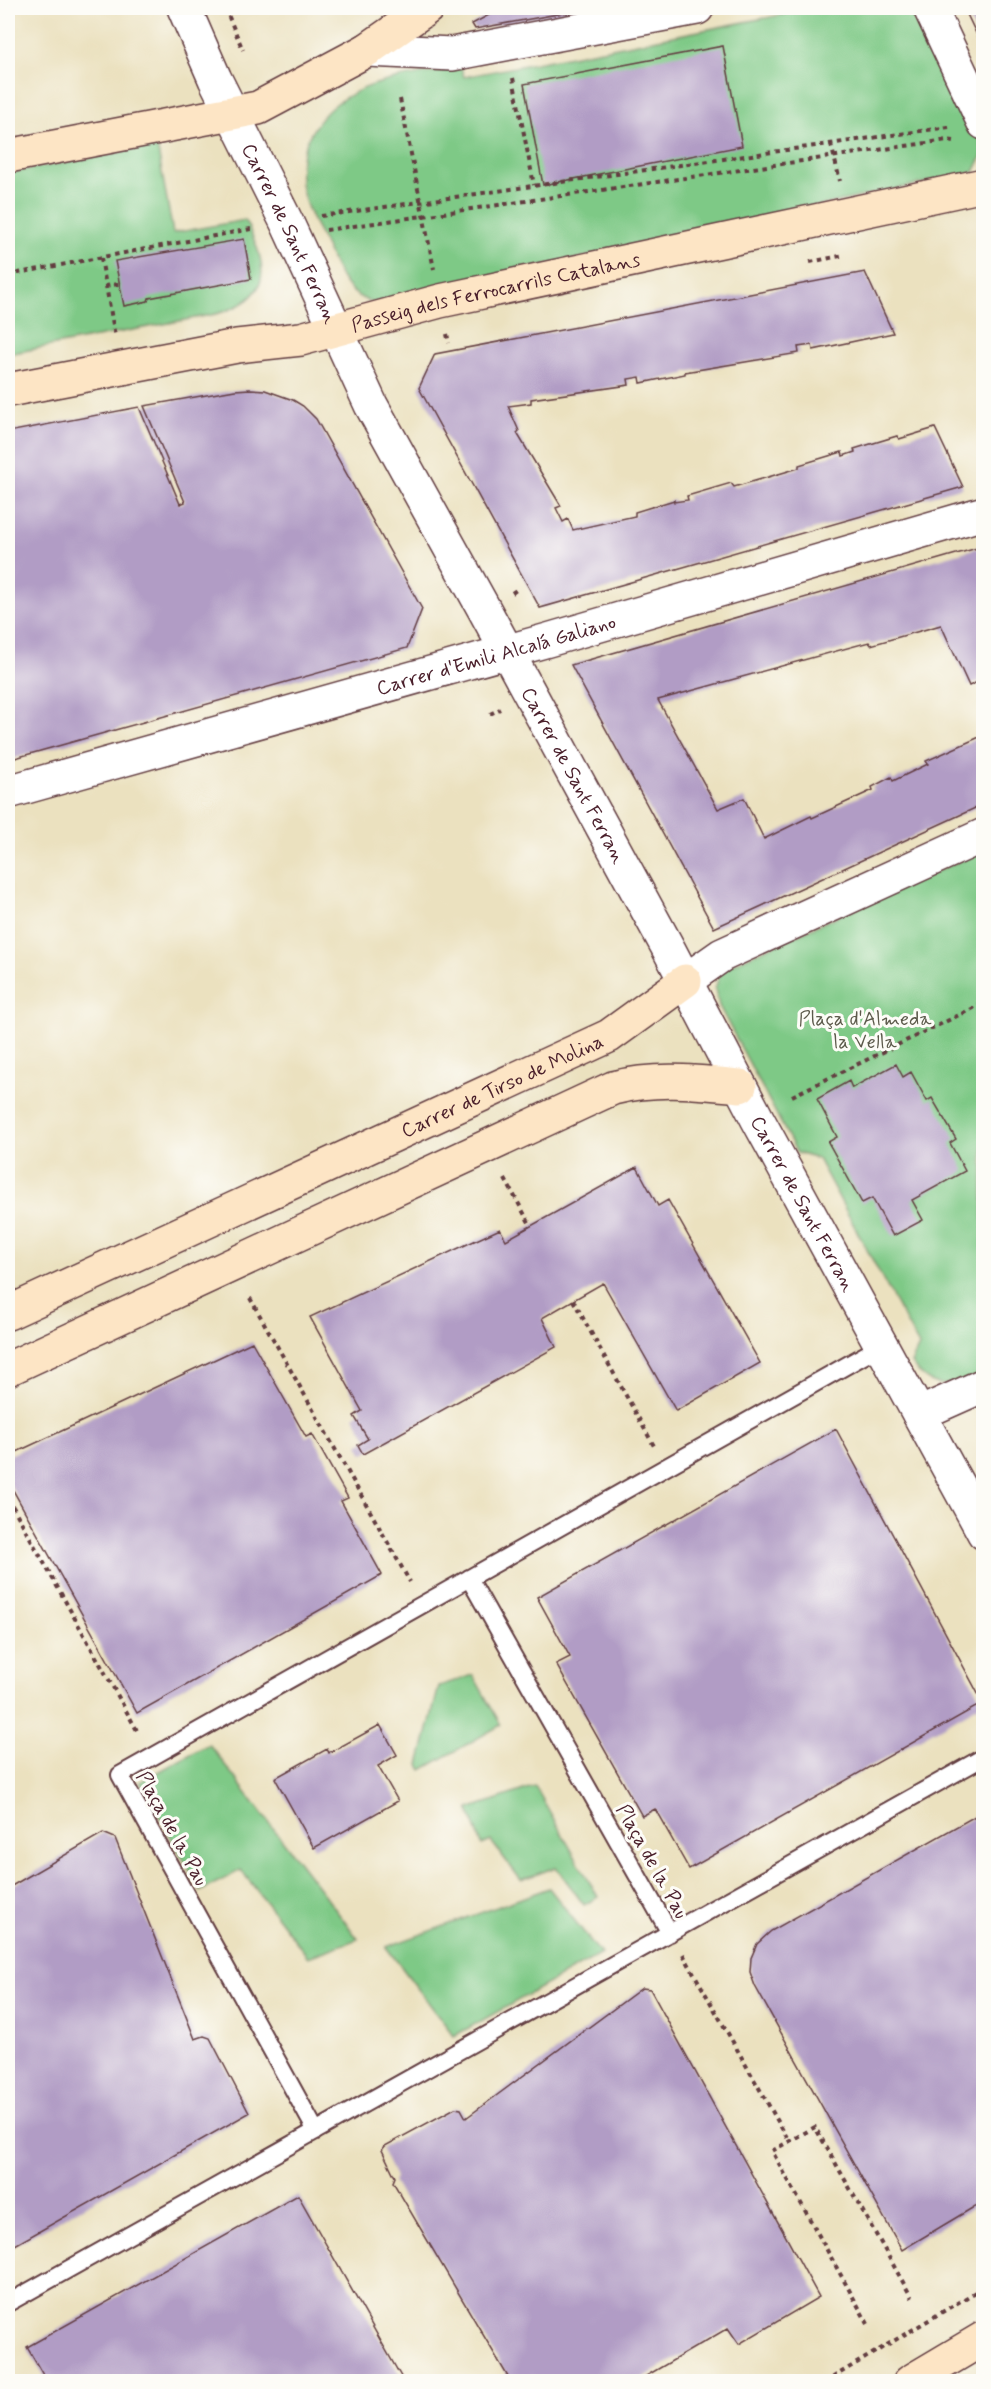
<svg xmlns="http://www.w3.org/2000/svg" width="991" height="2389" viewBox="0 0 991 2389" font-family="Mynerve,sans-serif">
	<style>
		.green { fill: #7ec986; stroke: #647458; stroke-width: 1.5 }
		.building { fill: #b19cc5 }
		.lines { fill: none; stroke-linecap: round; stroke-linejoin: round }
		.lane-casing { stroke: #623c41; stroke-width: 20 }
		.street-casing { stroke: #623c41; stroke-width: 36 }
		.secondary-casing { stroke: #623c41; stroke-width: 36 }
		.path { stroke: #623c41; stroke-width: 4; stroke-dasharray: 4.5 4.5; stroke-linecap: butt }
		.lane { stroke: #fff; stroke-width: 16 }
		.street { stroke: #fff; stroke-width: 33 }
		.secondary { stroke: #fde5c5; stroke-width: 33 }
		.labels { text-anchor: middle; stroke-width: 6; stroke-linejoin: round; paint-order: stroke }
		.street-label { font-size: 20px; fill: #4a1f2b; stroke: #fdfcf7 }
		.park-label { font-size: 20px; fill: #5c5a4b; stroke: #fdfcf7 }
	</style>
	<rect width="100%" height="100%" fill="#fdfcf7"/>
	<filter id="ink" filterUnits="userSpaceOnUse"><feTurbulence type="fractalNoise" baseFrequency=".0167" numOctaves="2"/><feDisplacementMap in="SourceGraphic" scale="12" xChannelSelector="R" yChannelSelector="G"/><feConvolveMatrix kernelMatrix="1 2 1 2 8 2 1 2 1" color-interpolation-filters="sRGB"/></filter>
	<filter id="wash" filterUnits="userSpaceOnUse"><feTurbulence type="fractalNoise" baseFrequency=".008" numOctaves="4" result="noise"/><feDisplacementMap in="SourceGraphic" scale="24" xChannelSelector="R" yChannelSelector="G"/><feGaussianBlur stdDeviation="1.35" result="paint"/><feColorMatrix in="noise" values="0 0 0 0 0 0 0 0 0 0 0 0 0 0 0 0 0 1.4 0 .05"/><feComposite in="paint" operator="in"/></filter>
	<g filter="url(#wash)">
		<rect width="100%" height="100%" fill="#ebe1bf"/>
		<path class="green" d="M816 8H919L980 138 983 154 974 172 374 303C344 295 337 269 324 243 317 228 308 213 304 197 298 177 300 153 310 135 339 79 406 78 461 67L464 77Z
			M157 145 173 233 245 220C268 266 275 298 216 314L8 354V173Z
			M977 853 983 856V1376C951 1384 934 1395 911 1363L919 1346 818 1159 797 1153 719 1006 715 989 721 969Z
			M473 1675 501 1725 422 1770 419 1765 439 1686Z
			M209 1744 358 1939 308 1957 241 1870 201 1891 140 1782Z
			M535 1786 598 1897 584 1905 556 1867 521 1880 491 1841 482 1845 469 1809Z
			M549 1888 601 1954 454 2036 386 1947Z"/>
		<g id="blocks">
			<path class="building" d="M502 8H585V9L475 29 472 24Z
				M964 8H984V50Z
				M723 46 742 146 543 185 524 84Z
				M244 239 251 279 149 298 148 301 124 306 115 261Z
				M865 272 893 333 813 350 812 345 798 347 799 353 685 372V374L641 383 640 377 628 379 629 385 531 399V403L508 406 519 431 517 433 561 506 556 508 563 522 568 519 573 530 635 516V512L674 500V502L688 500 687 496 731 483 734 487 799 468V465L842 452 843 456 855 452 854 449 897 436 899 439 935 428 963 487 540 608 419 388 435 354Z
				M250 389 265 390 293 400 303 406 316 419 422 609 407 648 8 760V432L139 407 180 504 185 502 144 406 235 390Z
				M984 546V679L969 686 941 625 871 645 869 642 658 700 718 809 744 798 764 839 811 816 812 818 873 790 872 787 891 777 893 781 928 764 926 761 984 735V804L714 928 571 665Z
				M896 1064 903 1077 911 1072 927 1101 932 1098 956 1139 950 1143 965 1171 912 1200 923 1220 893 1236 872 1198 862 1203 828 1142 837 1137 817 1099 849 1081 852 1088Z
				M637 1167 658 1206 668 1200 760 1363 676 1411 603 1283 542 1318 556 1347 363 1454 358 1445 368 1439 354 1416 362 1411 310 1317 500 1229 506 1240Z
				M252 1342 306 1437 312 1434 348 1498 341 1501 382 1575 137 1713 8 1481V1456Z
				M836 1429 983 1703 689 1869 655 1809 642 1816 556 1664 570 1657 537 1597Z
				M380 1725 397 1755 378 1766 398 1801 314 1848 275 1778 327 1749 329 1753Z
				M984 1811V2201L902 2250 755 1986 750 1972 751 1958 757 1944 771 1931Z
				M103 1833 115 1838 195 2039 204 2036 210 2038 249 2113 8 2249V1888Z
				M642 1988 650 1989 819 2297 739 2344 728 2328 636 2382H511L393 2182 395 2177 382 2150 385 2146 455 2108 461 2109 466 2118Z
				M298 2195 404 2382H47L27 2347Z"/>
		</g>
	</g>
	<g filter="url(#ink)">
		<use href="#blocks" fill-opacity="0" stroke="#623c41" stroke-width="1.5"/>
		<g class="lines">
			<g class="lane-casing">
				<path id="lane" d="M469 1578 670 1933
					M316 2131 120 1775 881 1346
					M8 2303 984 1757"/>
			</g>
			<g class="street-casing">
				<g id="street">
					<path id="s1" d="M184 8 215 79 287 223 371 405 484 609 667 946 758 1120 984 1533"/>
					<path d="M930 8 984 123"/>
					<path d="M367 50 452 54 697 8"/>
					<path id="s2" d="M8 792 548 640 984 513"/>
					<path d="M685 981 722 955 984 835"/>
					<path d="M919 1414 984 1385"/>
				</g>
			</g>
			<g class="secondary-casing">
				<g id="secondary">
					<path d="M8 156 258 108 367 50 427 8"/>
					<path id="s3" d="M8 390 237 346 301 339 440 301 984 185"/>
					<path id="s4" d="M8 1313 609 1036 685 981"/>
					<path d="M8 1369 613 1088C656 1077 697 1082 740 1086"/>
					<path d="M910 2382 984 2338"/>
				</g>
			</g>
			<path class="path" d="M225 8 243 50
				M513 78 534 185
				M400 99 434 269
				M831 144 840 181
				M321 216 949 127
				M326 230 947 140 954 141
				M101 258 115 336
				M810 262 845 255
				M8 275 251 229
				M105 286 119 284
				M447 334 449 343
				M512 593 519 588
				M490 714 500 709
				M792 1096 984 1003
				M505 1179 531 1226
				M250 1298 410 1582
				M573 1300 654 1446
				M8 1498 139 1734
				M683 1954 789 2141
				M868 2324 772 2151 815 2127 912 2298
				M825 2382 984 2287"/>
			<use href="#lane" class="lane"/>
			<use href="#street" class="street"/>
			<use href="#secondary" class="secondary"/>
		</g>
	</g>
	<g class="labels">
		<g class="street-label">
			<text dy="7" stroke="none"><textPath href="#s1" startOffset="249">Carrer de Sant Ferran</textPath></text>
			<text dy="7" stroke="none"><textPath href="#s3" startOffset="498">Passeig dels Ferrocarrils Catalans</textPath></text>
			<text dy="7" stroke="none"><textPath href="#s2" startOffset="507">Carrer d'Emili Alcalá Galiano</textPath></text>
			<text dy="7" stroke="none"><textPath href="#s1" startOffset="861">Carrer de Sant Ferran</textPath></text>
			<text dy="7" stroke="none"><textPath href="#s4" startOffset="544">Carrer de Tirso de Molina</textPath></text>
			<text dy="7" stroke="none"><textPath href="#s1" startOffset="1347">Carrer de Sant Ferran</textPath></text>
			<text transform="translate(173 1828) rotate(61)" y="7">Plaça de la Pau</text>
			<text transform="translate(653 1861) rotate(61)" y="7">Plaça de la Pau</text>
		</g>
		<g class="park-label">
			<text x="865" y="1025">Plaça d'Almeda<tspan x="865" dy="23">la Vella</tspan></text>
		</g>
	</g>
	<rect width="991" height="2389" fill="none" stroke="#fdfcf7" stroke-width="30"/>
</svg>
